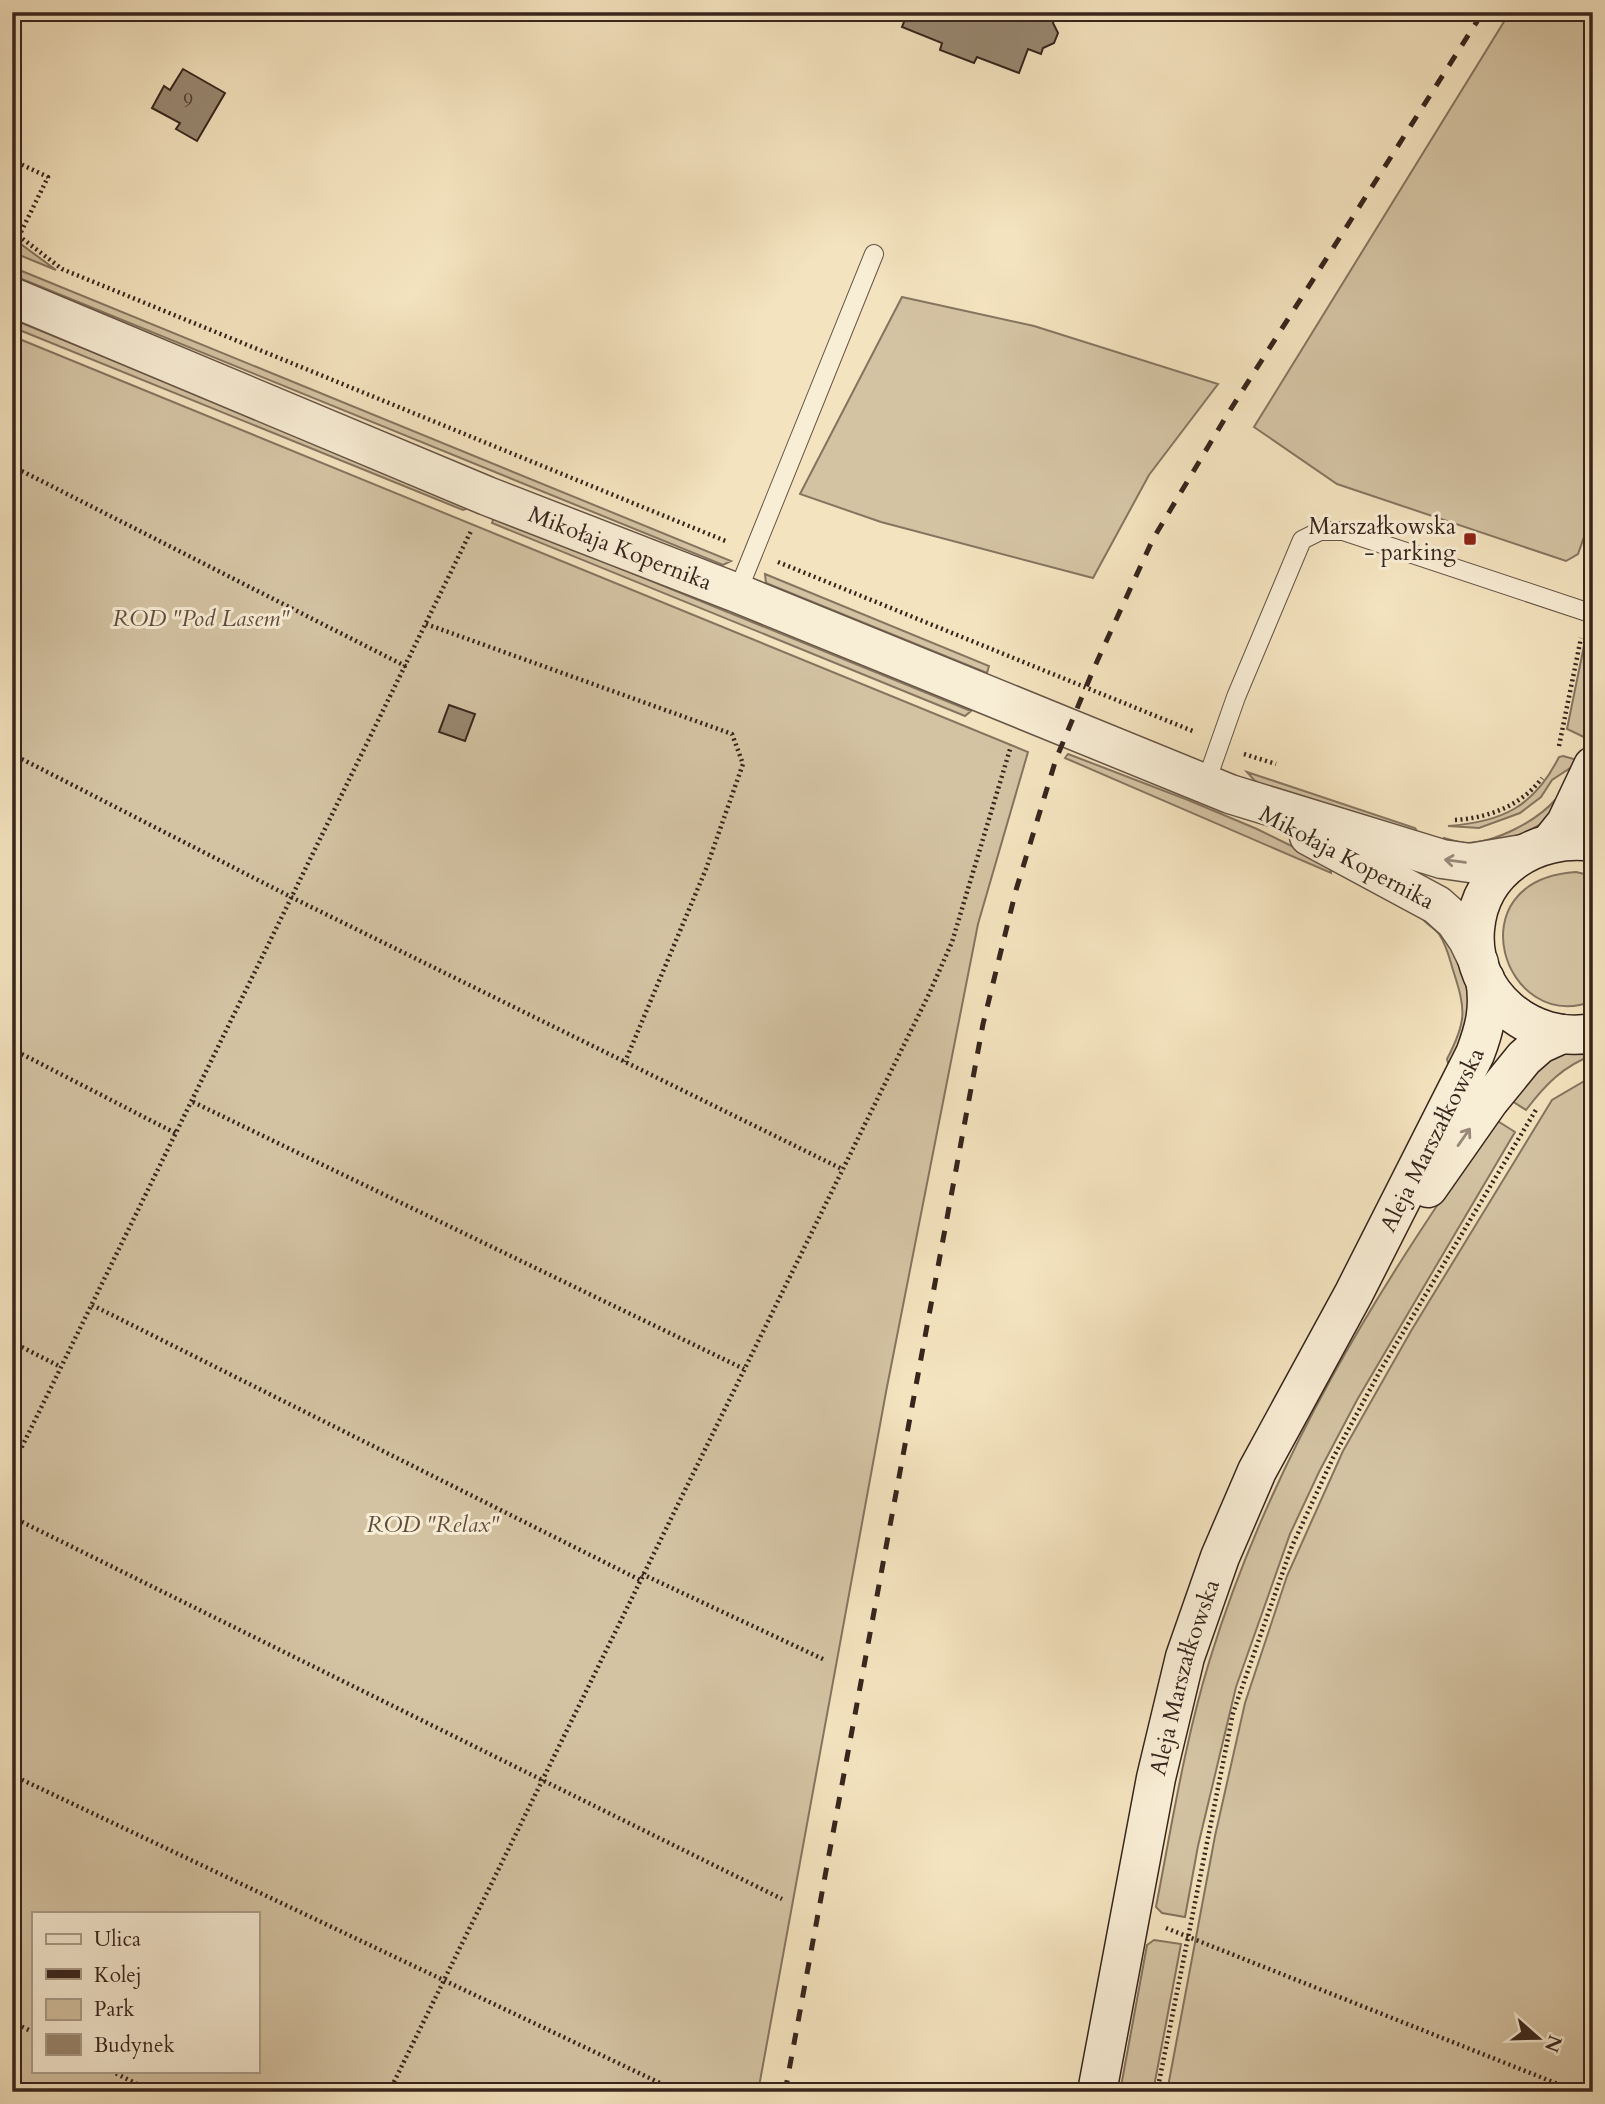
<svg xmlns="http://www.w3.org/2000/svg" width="1605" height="2104" viewBox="0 0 1605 2104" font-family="Cardo,serif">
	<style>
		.green { fill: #d4c3a3; stroke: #867460; stroke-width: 2; fill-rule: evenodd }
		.building { fill: #998871; stroke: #37251d; stroke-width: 2 }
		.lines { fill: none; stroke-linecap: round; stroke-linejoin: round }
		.service-casing { stroke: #665446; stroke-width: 20 }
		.tertiary-casing { stroke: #665446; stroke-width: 41 }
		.secondary-casing { stroke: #37251d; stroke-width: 41 }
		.path { stroke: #37251d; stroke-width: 4.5; stroke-dasharray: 2 3.5; stroke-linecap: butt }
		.service { stroke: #f8edd5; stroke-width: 18 }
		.tertiary { stroke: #f8edd5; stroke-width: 38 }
		.secondary { stroke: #f8edd5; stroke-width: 38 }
		.rail { stroke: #37251d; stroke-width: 5; stroke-dasharray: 12 12; stroke-linecap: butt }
		.oneway { stroke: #988979 }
		.poi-dot { fill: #8f2418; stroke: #f8edd5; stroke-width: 2.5 }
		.labels { text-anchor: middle; stroke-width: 6; stroke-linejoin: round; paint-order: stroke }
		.number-label { font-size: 19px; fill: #503e32 }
		.poi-label { font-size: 23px; fill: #37251d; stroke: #f8edd5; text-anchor: end }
		.street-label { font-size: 23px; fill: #37251d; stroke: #f8edd5 }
		.park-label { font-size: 23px; font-style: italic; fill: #5e4c3e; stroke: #f8edd5 }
	</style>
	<rect width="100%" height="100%" fill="#f4e3bf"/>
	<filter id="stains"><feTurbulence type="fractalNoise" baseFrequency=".00286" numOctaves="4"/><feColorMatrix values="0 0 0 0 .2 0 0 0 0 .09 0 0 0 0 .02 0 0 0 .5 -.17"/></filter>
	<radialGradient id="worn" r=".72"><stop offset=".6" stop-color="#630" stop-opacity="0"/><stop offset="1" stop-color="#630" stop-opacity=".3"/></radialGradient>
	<path class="green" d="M1510 12H1593V511L1578 554 1566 561 1337 484 1254 427Z
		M14 239 56 270 12 252Z
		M12 267 731 561 723 565 12 275Z
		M902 297 1034 326 1218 384 1149 475 1093 578 881 522 800 494Z
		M12 319 465 504 466 509 463 510 12 327Z
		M12 336 1028 752 978 924 886 1392 758 2092H12ZM33 1913H257V2071H33Z
		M494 517 971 711 965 716 492 523Z
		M765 574 989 666 987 673 766 583Z
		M1587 631 1593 635V718L1586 738 1567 729Z
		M1068 754 1188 800 1257 829 1330 865 1331 873 1065 758Z
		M1563 756 1581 761 1552 780 1541 797 1520 813 1479 828 1448 826C1502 822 1534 807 1559 757Z
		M1247 772 1415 828 1419 834 1266 787 1254 780Z
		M1556 799 1547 821 1509 841 1441 845 1444 838C1451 840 1459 843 1466 843 1495 843 1537 821 1556 799Z
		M1576 872 1593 876V1001C1504 1036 1453 880 1576 872Z
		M1417 911 1448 933 1465 979 1471 1003 1452 1065 1448 1063 1447 1059C1467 1021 1466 1010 1453 970 1449 957 1447 946 1439 934 1432 925 1421 922 1417 911Z
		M1593 1047V1055C1563 1066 1545 1085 1526 1110L1509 1099 1556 1054Z
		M1593 1076V2092H1167L1215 1836 1245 1703 1287 1576 1343 1451 1411 1331 1552 1100Z
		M1496 1120 1515 1132 1357 1400 1319 1472 1290 1534 1236 1687 1198 1846 1185 1917 1162 1913 1156 1907C1172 1824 1185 1740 1210 1659 1271 1461 1377 1288 1496 1120Z
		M1154 1940 1181 1944 1153 2092H1120L1147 1945Z"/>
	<path class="building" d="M908 12H1043L1055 17 1053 23 1058 33 1054 43 1043 48 1041 54 1028 49 1019 73 977 57 974 63 940 50 942 43 902 27Z
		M183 69 225 93 197 141 176 129 180 123 152 108 164 86 170 90Z
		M449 705 475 714 465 741 439 732Z"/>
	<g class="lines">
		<g class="service-casing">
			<path id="service" d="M737 593 874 254
				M1205 785 1236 697 1302 540 1320 531H1343L1593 614"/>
		</g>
		<g class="tertiary-casing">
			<g id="tertiary">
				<path id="s1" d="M12 297 487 496 737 593 1230 794 1442 859 1470 863 1523 854"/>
				<path d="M1309 836 1437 905 1455 921 1468 940 1479 963"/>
			</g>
		</g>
		<g class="secondary-casing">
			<g id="secondary">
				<path d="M1593 842C1536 834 1480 869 1475 929 1469 994 1531 1045 1593 1033"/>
				<path d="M1550 843 1566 823 1593 766"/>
				<path d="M1428 1188 1489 1101 1524 1058 1540 1044 1562 1034"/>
				<path id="s2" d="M1097 2092 1156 1778 1185 1657 1220 1557 1257 1471 1354 1293 1475 1054C1485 1028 1490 1007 1485 979"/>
			</g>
		</g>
		<path class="path" d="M12 160 48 177 19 236 62 269 728 542
			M12 466 407 667
			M778 562 1195 732
			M426 624 732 734 743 764 706 869 625 1062
			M1559 746 1581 638
			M12 754 293 898 842 1169
			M1244 754 1276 764
			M1455 820C1488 818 1521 806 1542 778
			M12 1049 177 1134
			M193 1102 744 1369
			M92 1305 640 1580
			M12 1342 61 1367
			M12 1467 472 529
			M12 1517 782 1899
			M642 1574 825 1660
			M12 1775 660 2083
			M1166 1928 1578 2092
			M12 2022 33 2032
			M111 2071 153 2092
			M389 2092 929 994 952 942 1011 746
			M1157 2092 1233 1713 1292 1546 1333 1458 1380 1371 1537 1108"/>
		<use href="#service" class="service"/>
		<use href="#tertiary" class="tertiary"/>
		<use href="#secondary" class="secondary"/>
		<path class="rail" d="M785 2092 983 1024 1016 890 1056 759 1094 668 1153 539 1227 415 1483 12"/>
	</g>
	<defs><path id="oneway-shaft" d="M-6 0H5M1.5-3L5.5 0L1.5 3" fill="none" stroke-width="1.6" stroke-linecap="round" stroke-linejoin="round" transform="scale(1.75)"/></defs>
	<g class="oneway">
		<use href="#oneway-shaft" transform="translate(1455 861) rotate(-172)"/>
		<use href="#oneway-shaft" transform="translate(1464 1137) rotate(-55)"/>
	</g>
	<rect class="poi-dot" x="1463" y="532" width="14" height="14" rx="3.5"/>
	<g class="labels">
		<g class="number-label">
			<text x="188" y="107">9</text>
		</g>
		<g class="poi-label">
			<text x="1456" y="534">Marszałkowska<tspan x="1456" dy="26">- parking</tspan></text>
		</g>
		<g class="street-label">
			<text dy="8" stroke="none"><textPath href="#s1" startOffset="658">Mikołaja Kopernika</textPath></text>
			<text transform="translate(1347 857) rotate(28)" y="8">Mikołaja Kopernika</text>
			<text dy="8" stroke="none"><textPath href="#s2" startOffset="1018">Aleja Marszałkowska</textPath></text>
			<text dy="8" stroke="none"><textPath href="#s2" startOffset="424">Aleja Marszałkowska</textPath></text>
		</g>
		<g class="park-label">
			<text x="201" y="626">ROD "Pod Lasem"</text>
			<text x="433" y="1532">ROD "Relax"</text>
		</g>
	</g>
	<rect width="1605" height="2104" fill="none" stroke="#f4e3bf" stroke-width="42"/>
	<rect x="14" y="14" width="1577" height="2076" fill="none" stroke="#37251d" stroke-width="3.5"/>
	<rect x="21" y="21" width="1563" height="2062" fill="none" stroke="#37251d" stroke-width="2"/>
	<rect x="32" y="1912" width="228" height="161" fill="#f8edd5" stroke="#ab9d8b" stroke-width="2"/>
	<rect x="46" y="1934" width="35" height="10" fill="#f8edd5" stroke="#ab9d8b" stroke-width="2"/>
	<text x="94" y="1946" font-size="21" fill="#37251d">Ulica</text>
	<rect x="46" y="1969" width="35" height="10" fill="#37251d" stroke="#ab9d8b" stroke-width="2"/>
	<text x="94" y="1982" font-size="21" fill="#37251d">Kolej</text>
	<rect x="46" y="1999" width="35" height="21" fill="#d4c3a3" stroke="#ab9d8b" stroke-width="2"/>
	<text x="94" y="2016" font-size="21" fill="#37251d">Park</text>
	<rect x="46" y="2034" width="35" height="21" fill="#998871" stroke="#ab9d8b" stroke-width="2"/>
	<text x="94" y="2052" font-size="21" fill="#37251d">Budynek</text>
	<g transform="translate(1538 2038) rotate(110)" stroke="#f8edd5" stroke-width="5" paint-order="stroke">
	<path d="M0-5L12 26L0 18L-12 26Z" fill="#37251d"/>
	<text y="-10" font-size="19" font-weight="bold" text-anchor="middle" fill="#37251d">N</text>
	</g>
	<rect width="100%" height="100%" filter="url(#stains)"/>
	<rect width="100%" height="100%" fill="url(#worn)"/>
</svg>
